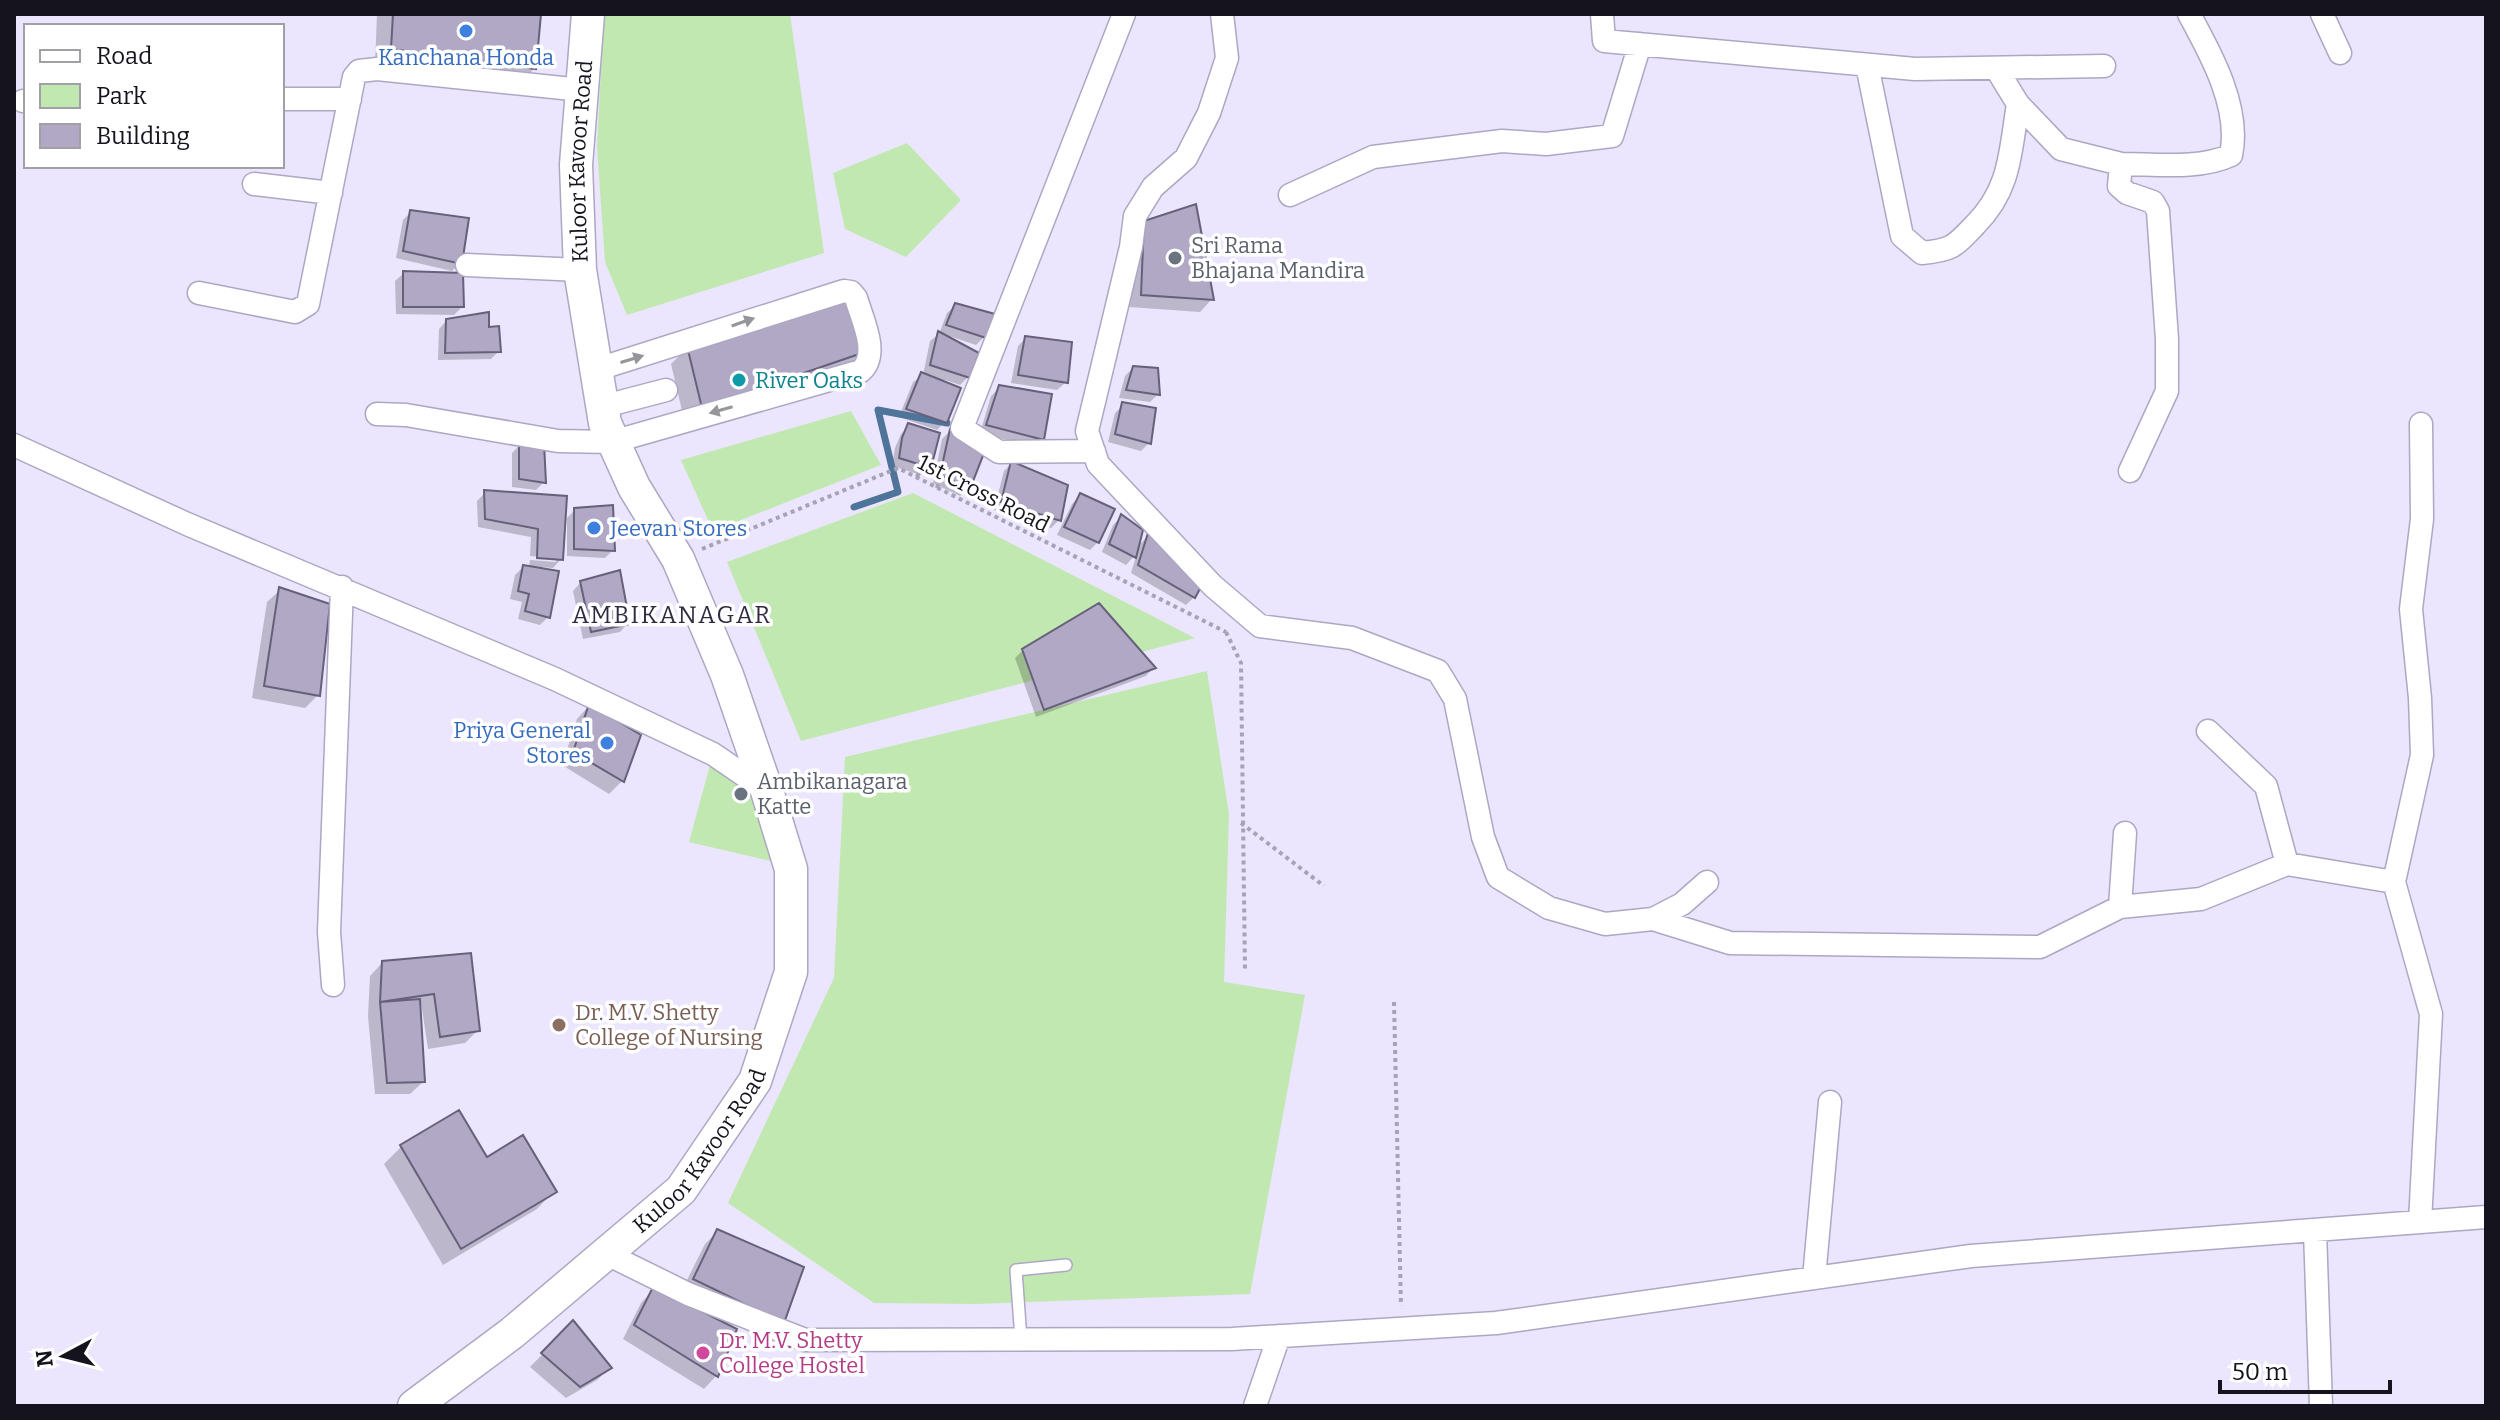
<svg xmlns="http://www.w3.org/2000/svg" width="2500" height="1420" viewBox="0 0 2500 1420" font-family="Bitter,serif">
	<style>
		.green { fill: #c1e8b1 }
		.shadow { fill: #0003 }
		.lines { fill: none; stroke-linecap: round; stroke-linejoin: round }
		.stream { stroke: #4e7499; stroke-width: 7 }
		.building { fill: #b0a8c5; stroke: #67607b; stroke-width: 2 }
		.service-casing { stroke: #aea7c3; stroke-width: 14 }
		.minor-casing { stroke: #aea7c3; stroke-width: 25 }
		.secondary-casing { stroke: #aea7c3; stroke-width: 35 }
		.path { stroke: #a7a3b6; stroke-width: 4; stroke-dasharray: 4 4; stroke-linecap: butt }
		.service { stroke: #fff; stroke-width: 11 }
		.minor { stroke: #fff; stroke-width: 22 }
		.secondary { stroke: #fff; stroke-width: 32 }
		.oneway { fill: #969599 }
		.shop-dot { fill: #3f7fe0; stroke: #fff; stroke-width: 3 }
		.worship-dot { fill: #6b7280; stroke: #fff; stroke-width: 3 }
		.culture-dot { fill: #0f9aa8; stroke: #fff; stroke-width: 3 }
		.education-dot { fill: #8d6e63; stroke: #fff; stroke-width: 3 }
		.hotel-dot { fill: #d1479c; stroke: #fff; stroke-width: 3 }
		.labels { text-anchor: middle; stroke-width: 7; stroke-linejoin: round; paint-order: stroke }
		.shop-label { font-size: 22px; fill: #366cbe; stroke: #fff }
		.street-label { font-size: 22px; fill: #15131d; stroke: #fff }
		.worship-label { font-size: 22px; fill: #5b616d; stroke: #fff; text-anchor: start }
		.culture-label { font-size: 22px; fill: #0d838f; stroke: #fff; text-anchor: start }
		.education-label { font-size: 22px; fill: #785e54; stroke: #fff; text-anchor: start }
		.hotel-label { font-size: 22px; fill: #b23c85; stroke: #fff; text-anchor: start }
		.neighbourhood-label { font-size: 24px; letter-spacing: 2px; fill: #312b42; stroke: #fff }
	</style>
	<rect width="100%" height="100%" fill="#ebe5fd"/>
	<path class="green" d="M604 14H790L824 253 627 315 605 262 597 147Z
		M907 143 961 200 906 257 845 229 833 173Z
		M851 411 881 465 713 531 681 460Z
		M913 493 1195 638 801 741 727 562Z
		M1207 671 1229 814 1224 982 1305 995 1250 1294 976 1304 874 1303 728 1203 834 978 845 757Z
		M713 754 758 794 783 864 689 842Z"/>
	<path class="shadow" d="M377 14H539L535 68 517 85 375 65Z
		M411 212 460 263 452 271 396 258 403 220Z
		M1145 223 1212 299 1200 312 1129 307 1132 236Z
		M404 273 462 307 454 315 396 314 395 281Z
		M956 305 984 337 976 345 946 335 968 377 960 385 945 380V422L937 430 899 417 913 382 923 375 930 341 939 334 947 313Z
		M447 320 487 330 499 351 491 359 438 360 439 329Z
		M1026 338 1066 382 1057 390 1011 383 1018 346Z
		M688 347 863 351 846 368 685 423 671 364Z
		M1133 368 1158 394 1150 402 1119 398 1125 376Z
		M1000 387 1042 439 1034 447 980 433 991 396Z
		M1123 405 1149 443 1141 451 1108 442 1115 413Z
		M909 426 929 467 921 475 892 466 895 448 901 434Z
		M950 431 968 488 960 496 933 483 942 439Z
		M520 445 544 482 536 490 512 487V453Z
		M1012 463 1059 520 1051 528 994 510 1004 471Z
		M485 493 565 498 561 559 553 568 541 567 548 617 540 625 518 619 522 602 510 599 515 575 523 567 529 568 530 560 556 562V558L530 556 531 537 478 527 477 501Z
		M1080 496 1098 542 1090 550 1057 535 1072 504Z
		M575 510 613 550 605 558 567 556V518Z
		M1121 517 1136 548 1148 536 1194 597 1186 605 1131 573 1137 553 1126 565 1102 552 1113 525Z
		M581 582 628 623 620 632 583 639 573 591Z
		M280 590 318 695 305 708 252 698 267 602Z
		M1023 650 1153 668 1146 676 1036 717 1015 658Z
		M589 706 638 736 622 781 609 794 562 765 577 719Z
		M469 955 478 1030 465 1043 428 1049 421 1002H418L423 1082 410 1094H375L368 1016 370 976 382 963Z
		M458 1113 486 1159 554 1191 537 1209 443 1265 384 1164 401 1147Z
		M718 1231 783 1322 681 1292 705 1244Z
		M653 1290 734 1330 716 1376 704 1389 623 1339 641 1303Z
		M573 1323 610 1368 597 1380 566 1398 530 1367Z"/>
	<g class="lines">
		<path class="stream" d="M854 507 898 492 878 410 947 423"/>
	</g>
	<path class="building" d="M393 14H541L536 69 391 49Z
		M1196 204 1214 300 1141 295 1144 221Z
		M410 210 469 218 462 264 403 251Z
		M403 271 463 273 464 307H403Z
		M850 298 865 352 702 408 687 346Z
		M955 303 995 314 986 338 946 325Z
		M489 312V327L499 326 501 352 445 353 446 319Z
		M938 331 979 353 970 378 930 365Z
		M1025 336 1072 342 1068 383 1018 375Z
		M1133 366 1158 368 1160 395 1126 390Z
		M921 372 961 388 947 423 906 409Z
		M999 385 1052 394 1044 440 986 425Z
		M1122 402 1156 408 1151 444 1115 434Z
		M908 423 940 433 931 468 899 458 902 438Z
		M950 429 984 453 970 489 940 475Z
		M519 443H544L546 483 519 479Z
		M1011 461 1068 485 1061 521 1001 502Z
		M484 490 567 496 563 560 537 558 538 529 485 519Z
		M1080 493 1115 509 1099 543 1064 527Z
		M613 505 615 551 574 549V508Z
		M1121 514 1143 530 1136 558 1109 544Z
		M1148 533 1203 583 1195 598 1138 565Z
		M523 565 559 571 550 618 525 611 529 594 518 591Z
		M620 570 630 624 591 632 580 581Z
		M279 587 330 604 320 696 264 686Z
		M1099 603 1156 668 1044 710 1022 649Z
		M589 704 641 735 624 782 573 752Z
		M471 953 480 1031 440 1037 434 994 380 1002 382 961Z
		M420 999 425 1082 387 1083 380 1002Z
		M459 1110 487 1157 523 1135 557 1192 461 1249 400 1145Z
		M717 1229 804 1267 784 1323 693 1279Z
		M653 1287 737 1329 718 1377 634 1325Z
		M573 1320 612 1368 580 1387 541 1353Z"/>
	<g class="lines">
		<g class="service-casing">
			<path id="service" d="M1021 1340 1016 1270 1066 1265"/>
		</g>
		<g class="minor-casing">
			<path id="minor" d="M1222 14 1227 58 1209 113 1186 158 1153 187 1135 216 1131 247 1087 431 1098 464 1213 586 1260 626 1352 638 1438 671 1455 699 1483 837 1498 877 1549 908 1605 924 1653 919 1682 904 1707 882
				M1602 14 1604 41 1915 69 2104 66
				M2322 14 2340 53
				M1867 65 1902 236 1922 253C1952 250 1954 247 1975 225 2011 189 2010 152 2018 104L1996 68
				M282 99H350
				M23 101H26
				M2018 104 2061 149 2121 164 2119 186 2127 193 2153 202 2158 211 2167 339V391L2130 471
				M2121 164C2156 164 2199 170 2231 155 2241 108 2211 54 2189 14
				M254 184 331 193
				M1290 195 1373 157 1502 141 1546 144 1612 136 1640 44
				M467 265 580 270
				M199 293 295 312 308 304 354 77 359 71 377 69 582 90
				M601 407 666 390
				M377 414 406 415 558 441 612 442 861 371C880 354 862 319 856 298L851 292 844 291 595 370
				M14 445 187 524 555 679 713 754 767 791
				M1094 451 999 452 962 428 1124 14
				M2208 731 2266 786 2287 864 2394 882 2431 1014 2420 1222
				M2394 882 2422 755 2420 698 2411 609 2422 519 2421 424
				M2120 907 2125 833
				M1653 919 1730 943 2040 947 2120 907 2201 899 2287 864
				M333 985 329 932 342 587
				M2315 1231 2321 1406
				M607 1254 688 1294 805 1340 1232 1339 1496 1323 1971 1256 2486 1217
				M1814 1278 1830 1102
				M1255 1406 1279 1336"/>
		</g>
		<g class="secondary-casing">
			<g id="secondary">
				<path id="s1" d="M414 1406 512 1333 681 1190 755 1081 791 972V869L767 791 727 675 678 559 634 487 605 423 580 270 576 165 588 14"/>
			</g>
		</g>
		<path class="path" d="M917 477 922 465
			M937 488 940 475
			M702 549 898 468 1226 632
			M1226 632 1241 663 1245 972
			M1241 823 1324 886
			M1394 1002 1401 1306"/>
		<use href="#service" class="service"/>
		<use href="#minor" class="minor"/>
		<use href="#secondary" class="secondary"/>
	</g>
	<defs><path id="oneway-solid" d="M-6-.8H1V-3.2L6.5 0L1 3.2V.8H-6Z" transform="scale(2)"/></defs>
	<g class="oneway">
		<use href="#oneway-solid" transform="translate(743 322) rotate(-19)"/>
		<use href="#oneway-solid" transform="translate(632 359) rotate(-17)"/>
		<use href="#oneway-solid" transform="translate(721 410) rotate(164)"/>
	</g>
	<g class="shop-dot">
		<circle cx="466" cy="31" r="8"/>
		<circle cx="594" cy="528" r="8"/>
		<circle cx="607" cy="743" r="8"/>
	</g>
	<g class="worship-dot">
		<circle cx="1175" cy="258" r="8"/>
		<circle cx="741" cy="794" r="8"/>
	</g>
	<circle class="culture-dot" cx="739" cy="380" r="8"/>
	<circle class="education-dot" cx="559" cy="1025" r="8"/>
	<circle class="hotel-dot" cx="703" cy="1353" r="8"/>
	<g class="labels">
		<g class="shop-label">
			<text x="466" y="65">Kanchana Honda</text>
			<text x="610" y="536" text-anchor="start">Jeevan Stores</text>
			<text x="591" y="738" text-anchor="end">Priya General<tspan x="591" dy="25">Stores</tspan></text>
		</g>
		<g class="street-label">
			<text dy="8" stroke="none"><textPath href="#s1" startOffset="1442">Kuloor Kavoor Road</textPath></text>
			<text transform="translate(984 493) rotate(27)" y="8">1st Cross Road</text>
			<text dy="8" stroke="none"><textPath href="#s1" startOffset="386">Kuloor Kavoor Road</textPath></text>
		</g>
		<g class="worship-label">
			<text x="1191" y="253">Sri Rama<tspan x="1191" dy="25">Bhajana Mandira</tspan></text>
			<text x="757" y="789">Ambikanagara<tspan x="757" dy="25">Katte</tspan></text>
		</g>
		<g class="culture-label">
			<text x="755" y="388">River Oaks</text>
		</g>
		<g class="education-label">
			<text x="575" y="1020">Dr. M.V. Shetty<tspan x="575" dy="25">College of Nursing</tspan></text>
		</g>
		<g class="hotel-label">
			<text x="719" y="1348">Dr. M.V. Shetty<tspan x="719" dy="25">College Hostel</tspan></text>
		</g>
		<g class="neighbourhood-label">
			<text x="672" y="623">AMBIKANAGAR</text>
		</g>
	</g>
	<rect width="2500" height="1420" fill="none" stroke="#15131d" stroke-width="32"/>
	<rect x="24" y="24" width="260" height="144" fill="#ffffff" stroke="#a1a1a5" stroke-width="2"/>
	<rect x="40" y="50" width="40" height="12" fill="#ffffff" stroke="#a1a1a5" stroke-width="2"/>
	<text x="96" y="64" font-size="24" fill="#15131d">Road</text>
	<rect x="40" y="84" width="40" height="24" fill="#c1e8b1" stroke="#a1a1a5" stroke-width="2"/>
	<text x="96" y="104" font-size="24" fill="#15131d">Park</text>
	<rect x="40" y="124" width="40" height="24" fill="#b0a8c5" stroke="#a1a1a5" stroke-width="2"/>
	<text x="96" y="144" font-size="24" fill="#15131d">Building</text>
	<g transform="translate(64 1356) rotate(263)" stroke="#ffffff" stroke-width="6" paint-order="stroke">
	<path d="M0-6L14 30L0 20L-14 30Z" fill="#15131d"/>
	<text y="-12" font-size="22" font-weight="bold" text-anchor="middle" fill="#15131d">N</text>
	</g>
	<path d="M2220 1380v12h170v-12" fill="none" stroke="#15131d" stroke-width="4"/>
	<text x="2232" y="1380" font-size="24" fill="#15131d" stroke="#ffffff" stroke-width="6" paint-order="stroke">50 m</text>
</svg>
